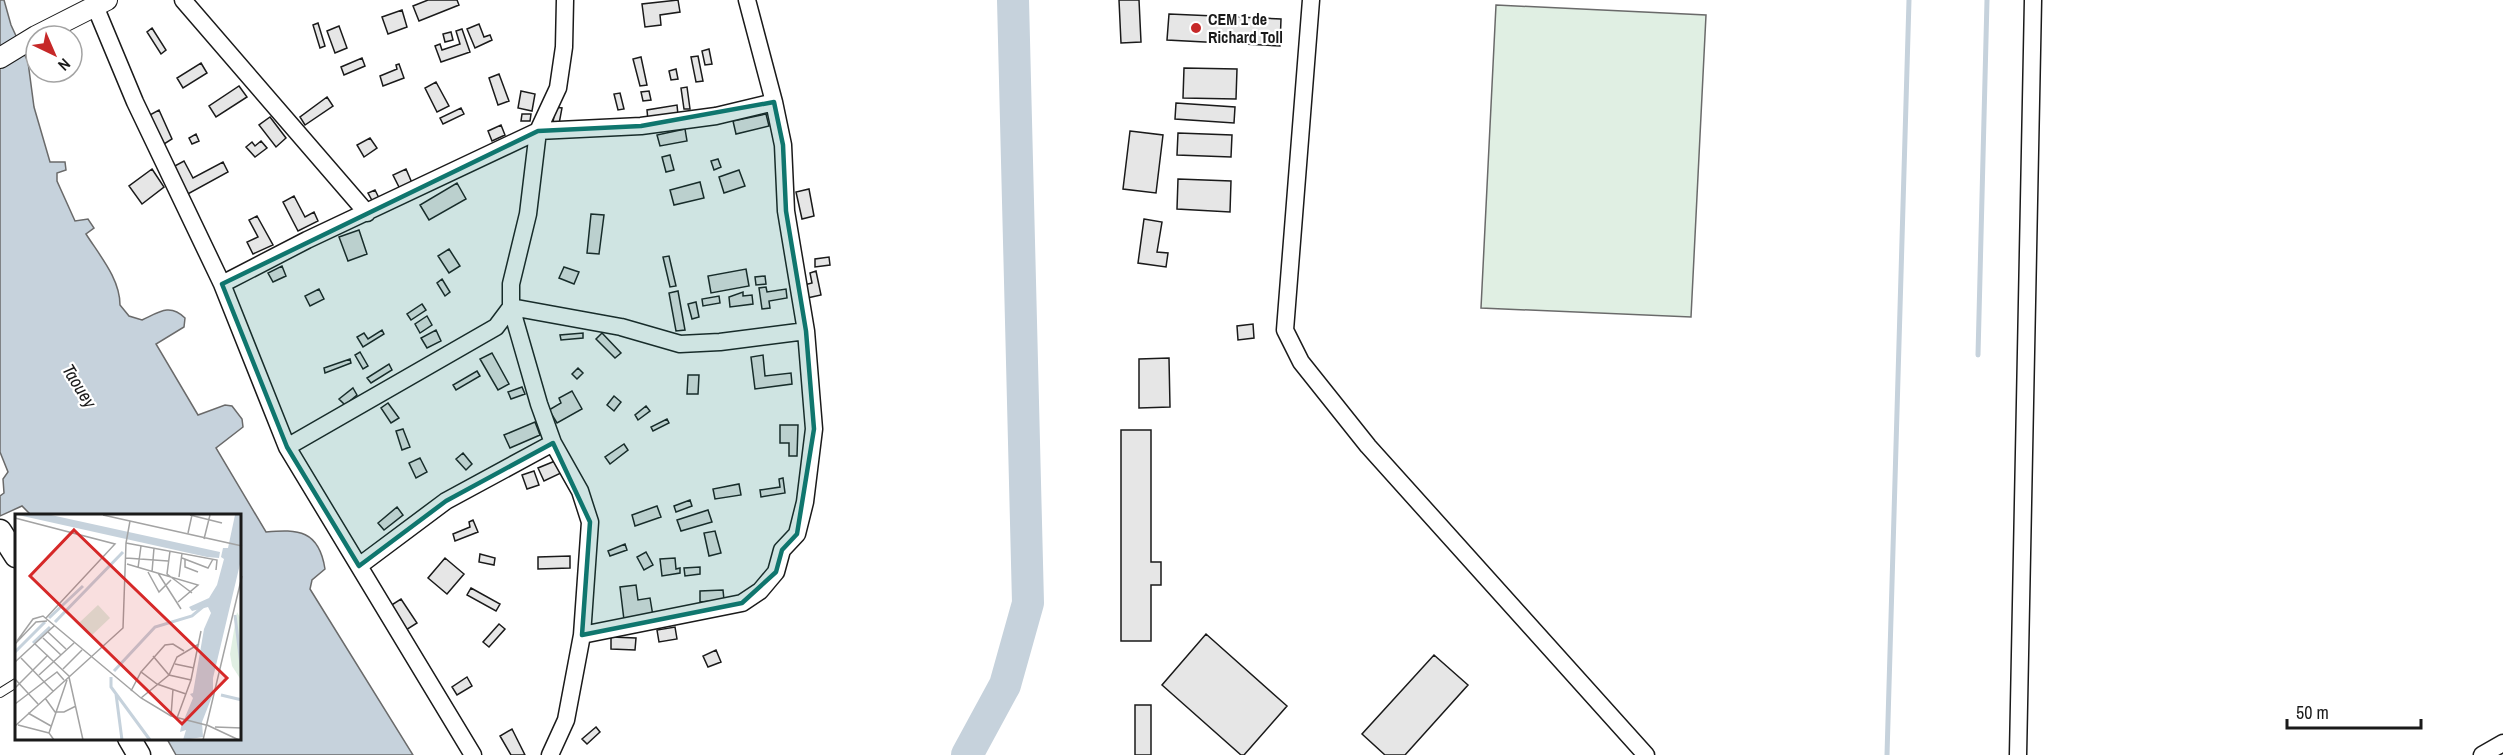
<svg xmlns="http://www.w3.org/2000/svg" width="2503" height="755" viewBox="0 0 2503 755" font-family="'Archivo Narrow',sans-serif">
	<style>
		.green { fill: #e0efe3; stroke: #6a6a6a; stroke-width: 1.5 }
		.water { fill: #c6d2dc; stroke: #6a6a6a; stroke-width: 1.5 }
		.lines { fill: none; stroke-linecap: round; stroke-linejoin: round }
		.stream { stroke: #c6d2dc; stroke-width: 5 }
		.river { stroke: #c6d2dc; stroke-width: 32 }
		.building { fill: #e6e6e6; stroke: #1a1a1a; stroke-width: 1.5 }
		.service-casing { stroke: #1a1a1a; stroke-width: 10 }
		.minor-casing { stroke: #1a1a1a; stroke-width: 19 }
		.tertiary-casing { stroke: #1a1a1a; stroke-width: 22 }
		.secondary-casing { stroke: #1a1a1a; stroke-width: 25 }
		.service { stroke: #fff; stroke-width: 8 }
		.minor { stroke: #fff; stroke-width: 16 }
		.tertiary { stroke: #fff; stroke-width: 20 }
		.secondary { stroke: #fff; stroke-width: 22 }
		.marked { fill: #0f766e; fill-opacity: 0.2; stroke: #0f766e; stroke-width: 4.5; stroke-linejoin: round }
		.poi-dot { fill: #c62828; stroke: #fff; stroke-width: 2 }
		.labels { text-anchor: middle; stroke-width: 4.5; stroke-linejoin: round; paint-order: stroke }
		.poi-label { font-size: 16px; font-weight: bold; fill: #1a1a1a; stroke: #fff; text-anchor: start }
		.water-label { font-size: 18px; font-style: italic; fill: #1a1a1a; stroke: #fff }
		.inset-river { fill: none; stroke: #c6d2dc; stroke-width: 3 }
		.inset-road { fill: none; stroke: #a3a3a3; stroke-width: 1.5 }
		.view { fill: #d62828; fill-opacity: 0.15; stroke: #d62828; stroke-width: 3 }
		.inset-edge { fill: none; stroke: #1a1a1a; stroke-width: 3 }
	</style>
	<rect width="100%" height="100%" fill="#fff"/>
	<path class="green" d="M1496 5 1706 15 1691 317 1481 308Z"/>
	<path class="water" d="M0 0H4L11 25 28 62 34 107 50 162H65L66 170 57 173V181L75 221 88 219 94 228 86 234C100 256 120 279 120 305L129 316 142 320C159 312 170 303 185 318L184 327 156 344 198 415 225 405 232 406 242 419 243 427 216 448 266 532C298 529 319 530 325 569L312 580 310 589 413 755H176L167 739 240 738V515H31L22 506 0 516V496L4 493 3 479 8 472 0 452Z"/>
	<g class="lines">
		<path class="stream" d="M1978 355 1987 0
			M1887 755 1909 0"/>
		<path class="river" d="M967 755 1005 685 1028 603 1013 0"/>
	</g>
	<path class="building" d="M428 0H457L459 5 419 21 413 6Z
		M678 0 680 12 660 15 661 25 645 27 642 4Z
		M1119 0H1139L1141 42 1121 43Z
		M402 10 407 27 388 34 382 17Z
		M1169 14 1281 19 1280 46 1167 40Z
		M318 23 325 46 320 48 313 25Z
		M479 24 484 37 490 35 492 40 475 48 467 29Z
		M339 26 347 48 335 53 327 31Z
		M152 28 166 50 161 54 147 32Z
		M462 29 470 52 441 62 435 46 440 44 442 50 460 44 456 31Z
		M451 32 453 40 445 42 443 34Z
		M709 49 712 64 705 65 702 51Z
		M698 56 703 81 696 82 691 57Z
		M641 57 647 85 640 86 633 59Z
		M362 58 365 66 344 75 341 67Z
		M201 63 207 73 183 88 177 78Z
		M399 64 404 78 383 86 380 76 397 69 396 65Z
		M1184 68 1237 69 1236 99 1183 98Z
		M676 69 678 79 671 80 669 71Z
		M499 74 509 101 498 105 489 78Z
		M436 82 449 106 437 112 425 88Z
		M239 86 247 97 216 117 209 106Z
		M687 87 690 109H684L681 88Z
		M521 91 535 94 532 111 518 108Z
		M649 91 651 100 643 101 641 92Z
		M620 93 624 109 618 110 614 94Z
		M327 97 333 106 305 125 300 117Z
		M1176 103 1235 107 1234 123 1175 119Z
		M677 105 678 115 648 121 647 110Z
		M555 107 562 108 559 124 553 123Z
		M461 108 464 114 443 124 440 118Z
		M159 110 172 139 161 146 146 117Z
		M522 114H531L530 121H521Z
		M766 114 769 126 736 134 733 121Z
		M270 117 286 138 276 147 259 125Z
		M501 125 505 135 492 141 488 131Z
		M685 129 687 141 660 146 657 135Z
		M1130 131 1163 135 1156 193 1123 189Z
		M1178 133 1232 135 1231 157 1177 155Z
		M196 134 199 141 192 144 189 138Z
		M370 138 377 148 364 157 357 145Z
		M261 141 267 148 255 157 246 147 252 142 255 146Z
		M670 155 674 170 666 172 662 157Z
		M718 159 721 167 714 170 711 161Z
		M184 161 193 178 223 162 228 172 186 195 171 168Z
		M152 169 164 187 142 204 129 186Z
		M406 169 412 183 400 189 393 175Z
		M739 170 745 186 724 193 719 177Z
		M1178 179 1231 181 1230 212 1177 209Z
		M700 182 704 198 674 205 670 190Z
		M457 183 466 199 429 220 420 205Z
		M809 189 814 216 802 219 796 192Z
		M375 190 380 200 374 204 368 193Z
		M294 196 305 217 314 212 318 221 298 231 283 202Z
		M591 214 604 215 599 254 587 253Z
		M257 216 273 245 253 254 247 242 258 237 249 220Z
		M1144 219 1162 222 1157 252 1168 253 1166 267 1138 263Z
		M359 230 367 254 348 261 339 237Z
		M449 249 460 266 449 273 438 256Z
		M669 256 676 286 670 287 663 257Z
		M829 257 830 265 815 267V259Z
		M282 266 286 276 273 282 268 273Z
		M564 267 579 272 574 284 559 278Z
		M746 269 749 286 711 293 708 276Z
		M816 271 821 295 807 298 804 285 812 283 810 273Z
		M765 276 766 284 756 285 755 277Z
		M442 279 450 292 445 296 437 283Z
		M766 287 767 292 786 289 787 298 769 301 770 308 762 309 759 288Z
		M319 289 324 299 310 306 305 296Z
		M678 291 685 330 676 331 669 293Z
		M743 292V296L752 295 753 304 730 307 729 297Z
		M719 296 720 303 703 306 702 299Z
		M696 302 699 317 692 319 688 304Z
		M422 304 426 310 411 320 407 314Z
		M427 316 432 325 420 333 415 324Z
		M1253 324 1254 338 1238 340 1237 326Z
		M382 330 384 334 363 347 357 337 364 333 368 339Z
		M436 330 441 341 427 348 421 338Z
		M583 333V338L561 340 560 335Z
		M602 333 621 353 615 358 596 339Z
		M360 352 368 366 363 369 355 355Z
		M492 353 509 384 498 390 480 359Z
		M763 355 765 376 791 373 792 384 755 389 751 357Z
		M1169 358 1170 407 1139 408V359Z
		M350 359 351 363 325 373 324 368Z
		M389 364 392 370 371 383 367 378Z
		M578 368 583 373 577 379 572 374Z
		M477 371 480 376 456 390 453 385Z
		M688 375H699L698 394H687Z
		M522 387 525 394 511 399 508 392Z
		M353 388 357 395 345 405 339 399Z
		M572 391 582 409 557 423 549 410 561 403 559 398Z
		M614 396 621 402 614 411 607 405Z
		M388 403 399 418 391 423 381 408Z
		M646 406 650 411 638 420 635 415Z
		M667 419 669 423 653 431 651 427Z
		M535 422 540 435 510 448 504 435Z
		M780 425H798L797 456H789V443H780Z
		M403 429 410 447 402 450 396 431Z
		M1121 430H1151V562H1161V585H1151V641H1121Z
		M624 444 628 450 610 464 605 457Z
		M463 453 472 464 466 470 456 459Z
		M420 458 427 472 416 478 409 463Z
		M555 461 561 473 544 481 538 468Z
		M534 471 539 485 527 489 522 475Z
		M783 478 785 493 761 497 760 490 780 487 779 479Z
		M739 484 741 495 715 499 713 489Z
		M690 500 692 506 676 512 674 506Z
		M657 506 661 517 635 526 632 515Z
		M397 507 403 515 384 530 378 523Z
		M708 510 712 522 681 531 677 520Z
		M473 520 478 532 455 541 453 534 470 527 469 522Z
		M715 531 721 553 709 556 704 533Z
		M625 544 627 550 610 556 608 551Z
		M646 552 653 565 644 570 637 557Z
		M480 554 495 558 494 565 479 562Z
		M570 556V568L538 569V557Z
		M445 558 464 574 447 594 428 578Z
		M675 558 676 569 680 568V573L662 576 660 559Z
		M700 567V574L685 576 684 568Z
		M636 585 638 600 650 598 653 616 624 620 620 587Z
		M471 588 500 604 496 611 467 595Z
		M723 590 724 600 700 602V591Z
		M401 599 417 623 406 630 390 606Z
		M499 624 505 629 489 647 483 642Z
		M675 627 677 639 659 642 657 630Z
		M1206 634 1287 706 1244 755H1241L1162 685Z
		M611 637 636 638 635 650 611 649Z
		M716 650 721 662 708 667 703 656Z
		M1434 655 1468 685 1405 755H1385L1362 734Z
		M467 677 472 686 457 695 452 687Z
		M1135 705H1151V755H1135Z
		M596 727 600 732 587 744 582 739Z
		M512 729 525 755H511L500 736Z"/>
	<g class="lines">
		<g class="service-casing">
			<path id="service" d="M0 693 16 683"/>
		</g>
		<g class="minor-casing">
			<path id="minor" d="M183 0 367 213
				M1311 0 1285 330 1301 362 1368 446 1646 755
				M95 6 135 102 222 284 287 447 473 755
				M222 284 307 240 538 131 641 126 716 116 774 102 747 0
				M287 447 496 327 511 307 621 327 680 344 720 342 806 331
				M359 566 446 501 553 443
				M582 635 742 603 760 591 776 572 782 550 797 534 805 502 814 429 806 331 786 211 783 145 774 102
				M550 755 566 720 582 635 590 522 580 491 553 443 539 404 511 307V284L528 214 538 131 558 88 564 47 565 0
				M2018 755 2033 0
				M2482 755 2503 743"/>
		</g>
		<g class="tertiary-casing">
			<path id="tertiary" d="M36 36 107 0
				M0 58 36 36"/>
		</g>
		<g class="secondary-casing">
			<path id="secondary" d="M0 531 16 556
				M129 738 139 755"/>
		</g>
		<use href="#service" class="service"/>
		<use href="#minor" class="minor"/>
		<use href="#tertiary" class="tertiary"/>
		<use href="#secondary" class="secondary"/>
	</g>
	<path class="marked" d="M774 102 783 145 786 211 806 331 814 429 797 534 782 550 776 572 742 603 582 635 590 522 553 443 446 501 359 566 287 447 222 284 538 131 641 126Z"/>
	<circle class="poi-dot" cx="1196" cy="28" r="6"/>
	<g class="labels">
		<g class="poi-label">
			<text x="1208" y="25">CEM 1 de<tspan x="1208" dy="18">Richard Toll</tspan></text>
		</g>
		<g class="water-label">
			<text transform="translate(79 386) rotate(58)" y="6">Taouey</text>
		</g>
	</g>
	<g transform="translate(15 514)">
		<rect width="226" height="226" fill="#fff"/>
		<path d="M83 91 95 104 76 122 64 109ZM222 98 226 105V166L217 152 215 140Z" fill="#e0efe3"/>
		<path d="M3 1H36L205 38 204 44 192 43ZM220 1H226L225 50 198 164V180L187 208 188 223 168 226 171 216 165 218 166 213 178 184 175 180 178 179 189 115 196 99 193 93 177 97 174 93 194 84 202 71 209 45 206 43 208 34H213Z" fill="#c6d2dc"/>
		<path class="inset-river" d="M220 101 227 159M34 104 68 72M40 108 108 38M18 129 35 113M0 138 30 108M99 157 140 113 177 102 190 91M96 163V173L135 226M101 180 107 226M206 181 227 186"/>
		<path class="inset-road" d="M88 1 227 32M175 1 207 9M0 4 100 30 31 104M173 19 177 1M189 25 195 1M111 29 202 46 201 56M155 37 152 60 177 79M111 44 153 47M167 44 193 54 198 45M170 45V53L183 58M112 50 183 71 163 88M123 54 126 32M133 58 144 78 156 66M137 58 139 34M143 59 166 95M164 63 167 39M33 118 51 135M28 124 46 141M2 127 18 105 28 102 126 184 156 202 191 211M0 130 21 108 32 107M20 130 55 163M138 142 154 161 176 166M6 144 38 177M0 148 39 112M160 150 179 154M48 155 67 136M126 158 150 131 158 130 169 137M24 161 59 129M54 163 68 226M0 165 23 190M0 174 33 141M116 177 126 158 142 170 171 180M30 184 40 198H49L61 192M126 184 154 161 162 143 184 130M0 190 42 158 49 166M13 199 36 212M156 202 158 175M162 204 176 166 186 117M3 211 34 219M192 211 224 226M0 212 108 114 111 29 115 7M200 213 227 214M39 226 34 219 52 166M188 226 227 62"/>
		<path class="view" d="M59 16 212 164 167 210 15 62Z"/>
		<rect width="226" height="226" class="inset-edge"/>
	</g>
	<g transform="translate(54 54) rotate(136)"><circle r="28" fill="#ffffff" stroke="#a3a3a3" stroke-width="1.5"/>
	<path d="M0-4.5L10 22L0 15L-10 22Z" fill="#c62828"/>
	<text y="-9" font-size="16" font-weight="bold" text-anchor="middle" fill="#1a1a1a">N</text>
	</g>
	<path d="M2287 719v9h134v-9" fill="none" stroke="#1a1a1a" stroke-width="3"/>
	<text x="2296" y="719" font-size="18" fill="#1a1a1a" stroke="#ffffff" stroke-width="4.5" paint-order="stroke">50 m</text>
</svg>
